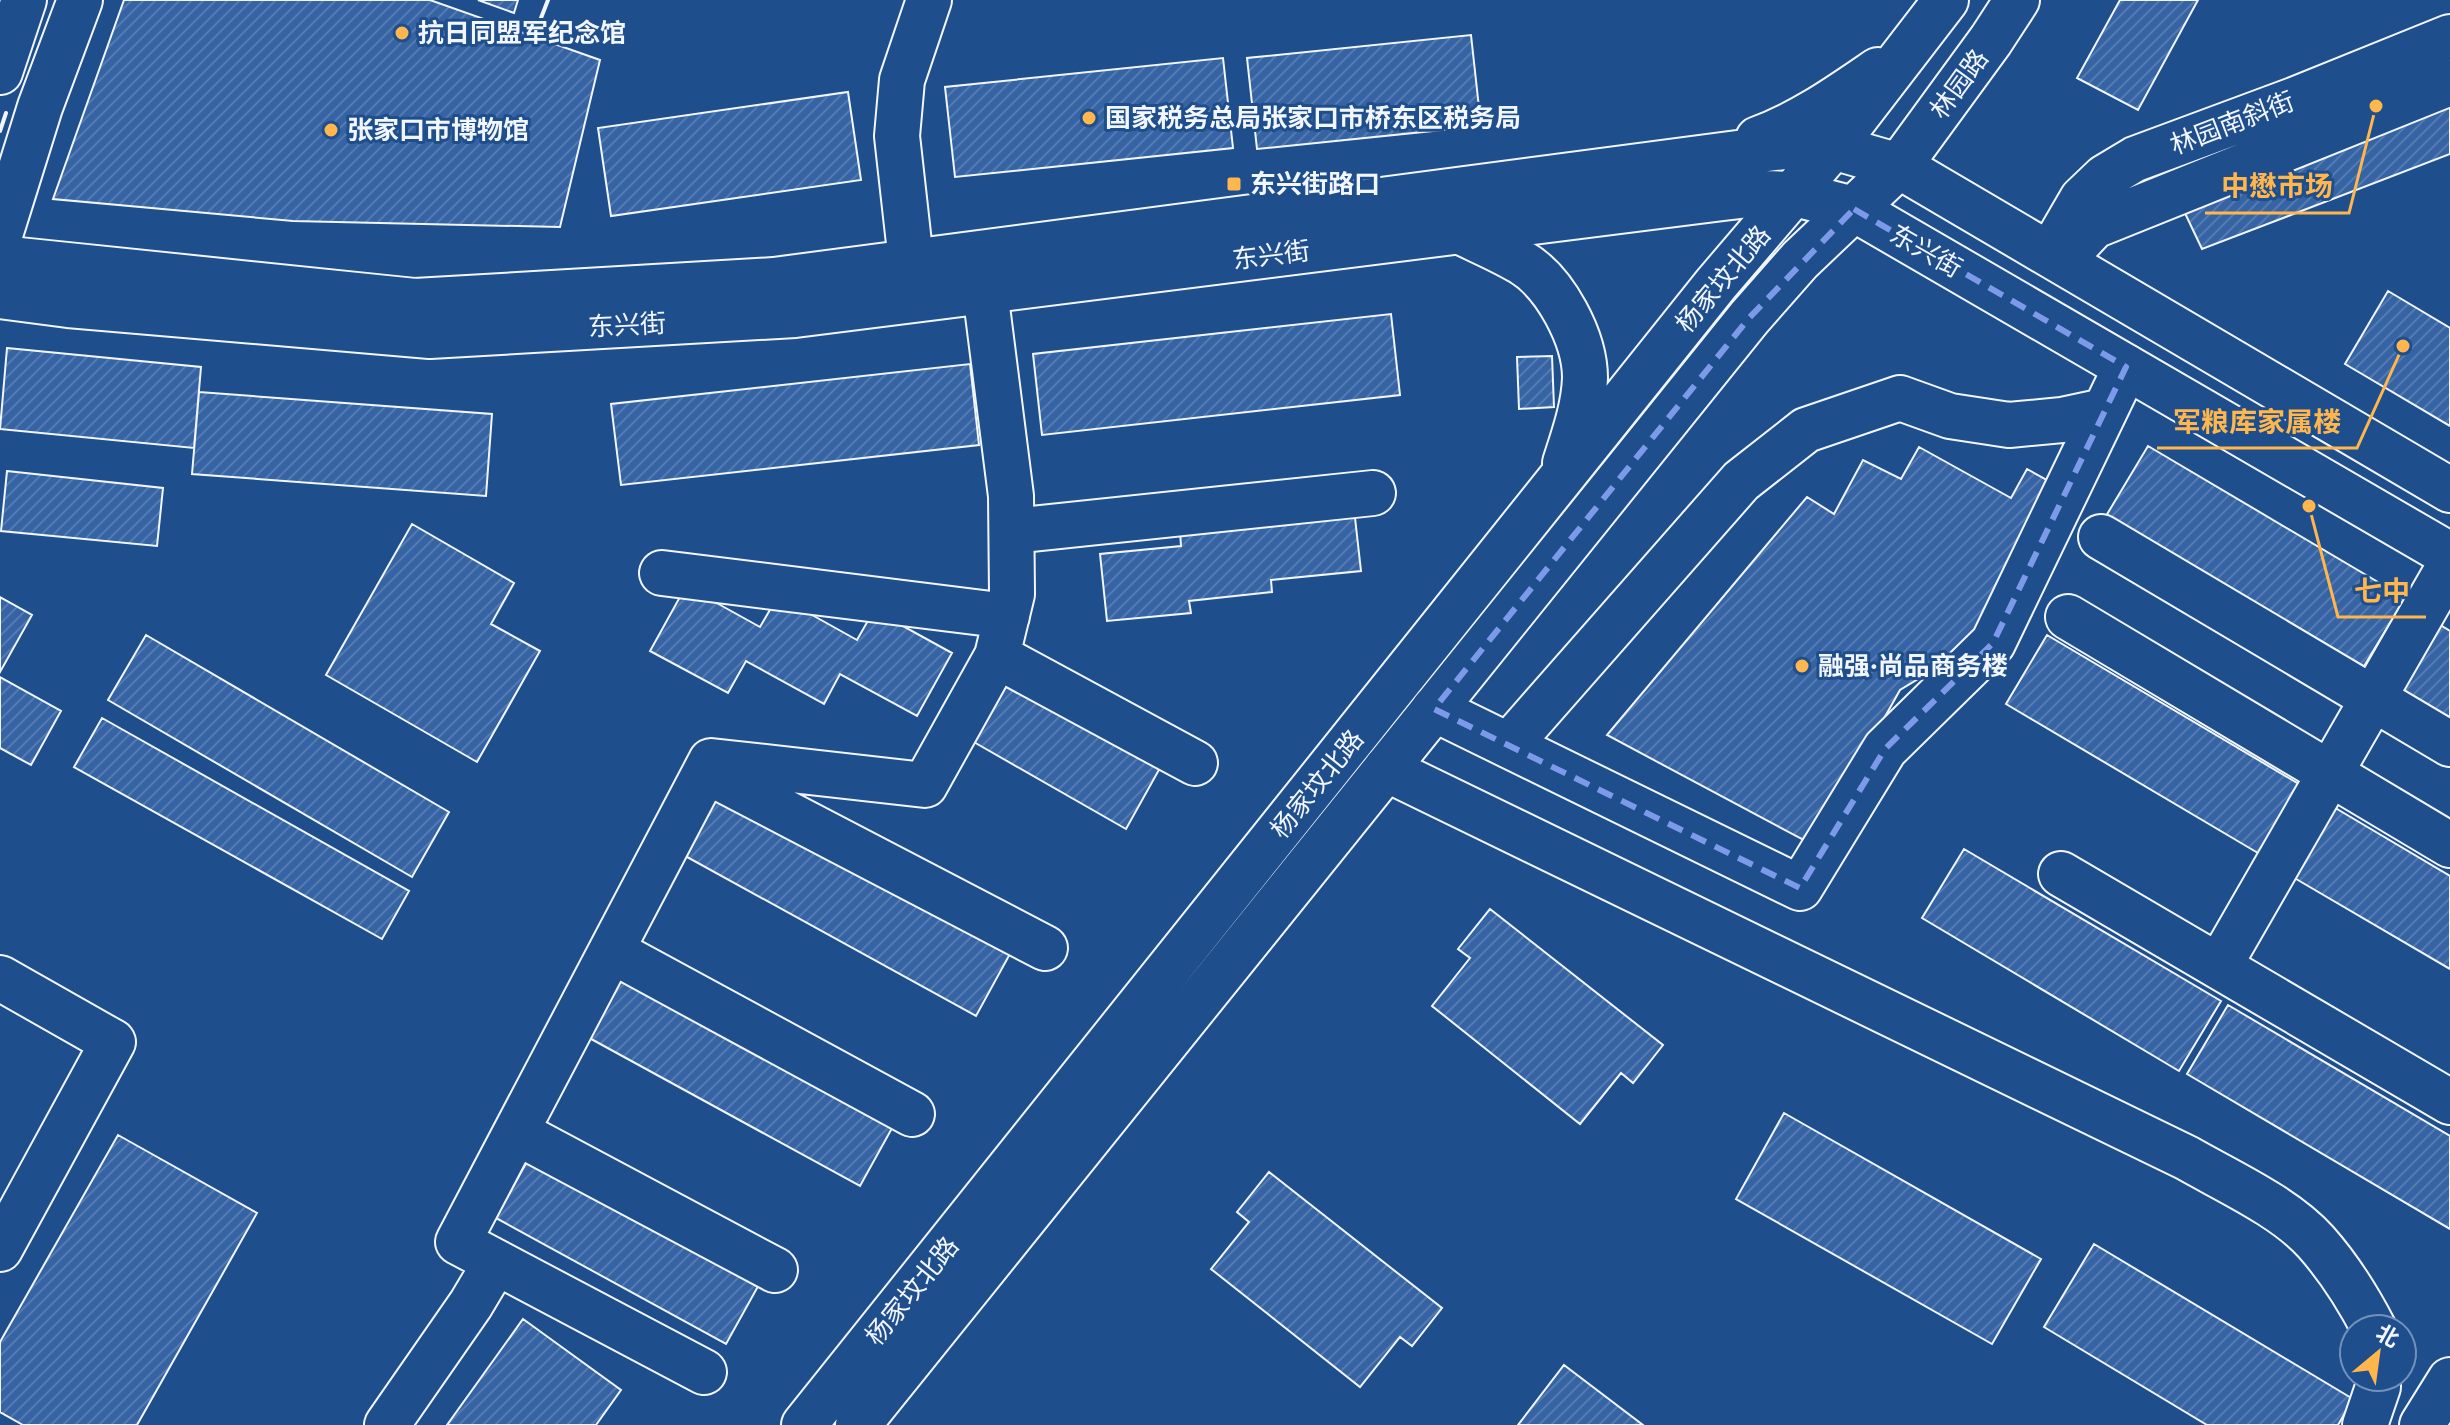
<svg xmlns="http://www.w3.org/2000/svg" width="2450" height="1425" viewBox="0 0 2450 1425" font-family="'Source Serif 4','Noto Sans SC',serif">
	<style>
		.building { fill: url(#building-hatch); stroke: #f2f6ff; stroke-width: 2 }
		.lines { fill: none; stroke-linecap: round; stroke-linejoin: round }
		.minor-casing { stroke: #f2f6ff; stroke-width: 48 }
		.major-casing { stroke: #f2f6ff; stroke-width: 48 }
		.minor { stroke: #1f4e8c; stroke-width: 44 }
		.major { stroke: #1f4e8c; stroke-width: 44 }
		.wall { stroke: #f2f6ff; stroke-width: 4 }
		.marked { fill: none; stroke: #7d9aea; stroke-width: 6; stroke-dasharray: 16 10; stroke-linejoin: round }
		.poi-dot { fill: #ffb74d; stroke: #1f4e8c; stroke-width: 3 }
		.labels { text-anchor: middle; stroke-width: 6; stroke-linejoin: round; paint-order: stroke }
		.poi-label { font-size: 26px; font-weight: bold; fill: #f2f6ff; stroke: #1f4e8c; text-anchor: start }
		.street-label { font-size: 26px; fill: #f2f6ff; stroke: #1f4e8c }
		.leader { fill: none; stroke: #ffb74d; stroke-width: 3 }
		.callout-dot { fill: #ffb74d; stroke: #1f4e8c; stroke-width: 3 }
		.callout-label { font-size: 28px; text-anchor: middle; font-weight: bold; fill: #ffb74d; stroke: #1f4e8c; stroke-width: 6; stroke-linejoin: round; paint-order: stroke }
	</style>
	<defs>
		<pattern id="building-hatch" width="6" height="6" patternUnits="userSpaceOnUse" patternTransform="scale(2)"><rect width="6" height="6" fill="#3563a3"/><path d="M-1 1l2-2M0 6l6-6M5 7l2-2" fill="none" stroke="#537ab1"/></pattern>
	</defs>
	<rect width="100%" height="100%" fill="#1f4e8c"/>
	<path class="building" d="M124 0H430L600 60 560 227 293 221 53 199Z
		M478 0H518L514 13Z
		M2120 0H2198L2138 110 2077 78Z
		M1471 35 1481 126 1257 149 1247 58Z
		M1223 58 1233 148 955 177 945 87Z
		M848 92 861 180 611 216 598 128Z
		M2450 101V154L2202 249 2183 209Z
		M2388 291 2450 328V426L2345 364Z
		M1391 314 1400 395 1042 435 1033 354Z
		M7 348 201 367 194 448 0 429Z
		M1552 356 1554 407 1519 409 1517 357Z
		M970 364 979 445 621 485 611 404Z
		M199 392 492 414 486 496 192 474Z
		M2148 446 2405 598 2363 668 2106 516Z
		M1919 447 2011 498 2027 469 2054 484 1978 643 1900 690 1813 845 1607 735 1807 497 1834 514 1863 460 1901 479Z
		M7 471 163 488 157 546 1 531Z
		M1353 500 1361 571 1271 580 1272 592 1189 601 1191 613 1107 621 1100 554 1181 546 1180 531Z
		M412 524 514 583 491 624 540 651 477 762 326 675Z
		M686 586 760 627 778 596 857 640 874 610 952 653 917 716 840 674 824 704 746 661 728 693 650 651Z
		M0 597 32 615 0 672Z
		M2437 623 2450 631V724L2396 692Z
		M146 635 449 812 412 877 108 700Z
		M2047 635 2304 787 2263 856 2006 704Z
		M0 677 61 711 31 765 0 748Z
		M1006 681 1160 768 1126 829 972 741Z
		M102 718 409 891 382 939 74 767Z
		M713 788 1011 952 976 1016 678 852Z
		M2332 806 2450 876V969L2291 876Z
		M1964 849 2221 1001 2179 1071 1922 918Z
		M1490 909 1663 1045 1633 1083 1621 1073 1580 1124 1432 1006 1470 958 1458 949Z
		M617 969 896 1121 860 1186 582 1034Z
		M2228 1005 2450 1136V1229L2187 1074Z
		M1784 1113 2041 1259 1992 1344 1736 1199Z
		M118 1135 257 1213 137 1425H23L0 1412V1342Z
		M531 1154 761 1281 726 1344 496 1218Z
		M1269 1172 1442 1308 1412 1346 1400 1337 1360 1387 1211 1269 1249 1222 1237 1212Z
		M2094 1244 2353 1399 2338 1425H2207L2044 1327Z
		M523 1319 621 1390 596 1425H447Z
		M1564 1365 1643 1425H1518Z"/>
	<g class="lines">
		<g class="minor-casing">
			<path id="minor" d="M0 72 24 0
				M0 235 40 107 80 0
				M2050 254 2082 199 2105 177 2135 159 2294 100 2450 37
				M911 261 897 136 902 80 929 0
				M2067 263 2078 243 2094 226 2450 83
				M1012 531 1373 493
				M2101 537 2450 744
				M662 573 1007 616
				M2068 617 2450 845
				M997 656 1195 763
				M1434 709 1800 888 1885 749 1993 643 2126 367
				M1509 745 1741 481 1806 430 1900 398 1950 416 2009 425 2062 420 2104 411
				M1386 769 2187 1158C2227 1181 2285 1207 2316 1242 2339 1268 2358 1298 2374 1329
				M706 771 1045 948
				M2061 874 2450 1102
				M612 951 912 1114
				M2219 966 2450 565
				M0 978 113 1042 0 1249
				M516 1132 775 1270
				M704 1372 458 1242 711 761 925 785 997 656 1012 594 1011 496 985 291
				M387 1425 471 1304 496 1262
				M2365 1425 2378 1387V1377
				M2422 1425 2450 1380"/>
		</g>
		<g class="major-casing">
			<path id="major" d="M1758 139C1802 123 1840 96 1878 70
				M1459 231C1479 241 1501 250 1521 262 1555 282 1585 338 1585 378 1584 407 1574 435 1565 463
				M0 258 415 301 774 280 1806 144 1833 147 1899 166 2450 490
				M0 296 68 305 430 336 795 315 1723 198 1766 193 1795 194 1854 209 2450 555
				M804 1425 1716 284 1833 147 1946 0
				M858 1425 1749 318 1800 260 1899 166 1991 40 2017 0"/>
		</g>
		<use href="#minor" class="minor"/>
		<use href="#major" class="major"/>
		<path class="wall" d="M529 35 534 36 548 0
			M0 131 6 113"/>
	</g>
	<path class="marked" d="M1854 209 2126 367 1993 643 1885 749 1800 888 1434 709 1749 318Z"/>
	<g class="poi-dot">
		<circle cx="402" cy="33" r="8"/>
		<circle cx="1089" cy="118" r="8"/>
		<circle cx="331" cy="130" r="8"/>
		<rect x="1226" y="176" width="16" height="16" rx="4"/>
		<circle cx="1802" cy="666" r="8"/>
	</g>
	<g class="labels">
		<g class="poi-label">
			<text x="418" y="42">抗日同盟军纪念馆</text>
			<text x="1105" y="127">国家税务总局张家口市桥东区税务局</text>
			<text x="347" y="139">张家口市博物馆</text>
			<text x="1250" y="193">东兴街路口</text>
			<text x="1818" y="675">融强·尚品商务楼</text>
		</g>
		<g class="street-label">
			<text transform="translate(1959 84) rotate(-54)" y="9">林园路</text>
			<text transform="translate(2232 123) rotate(-21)" y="9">林园南斜街</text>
			<text transform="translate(1926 251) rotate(30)" y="9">东兴街</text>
			<text transform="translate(1271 255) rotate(-7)" y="9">东兴街</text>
			<text transform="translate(1723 279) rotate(-50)" y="9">杨家坟北路</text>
			<text transform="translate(627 325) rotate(-3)" y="9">东兴街</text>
			<text transform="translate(1317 784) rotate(-51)" y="9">杨家坟北路</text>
			<text transform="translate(912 1291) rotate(-51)" y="9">杨家坟北路</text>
		</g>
	</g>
	<path class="leader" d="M2376 106L2349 213H2205M2403 346L2357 448H2157M2309 506L2338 617H2426"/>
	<g class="callout-dot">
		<circle cx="2376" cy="106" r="8"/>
		<circle cx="2403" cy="346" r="8"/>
		<circle cx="2309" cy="506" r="8"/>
	</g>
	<g class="callout-label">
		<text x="2277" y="196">中懋市场</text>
		<text x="2257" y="432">军粮库家属楼</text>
		<text x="2382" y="601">七中</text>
	</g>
	<g transform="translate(2378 1353) rotate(29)"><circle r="38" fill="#1f4e8c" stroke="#7391ba" stroke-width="2"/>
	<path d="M0-6L14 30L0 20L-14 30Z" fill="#ffb74d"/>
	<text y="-12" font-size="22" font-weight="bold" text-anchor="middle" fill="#f2f6ff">北</text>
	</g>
</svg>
